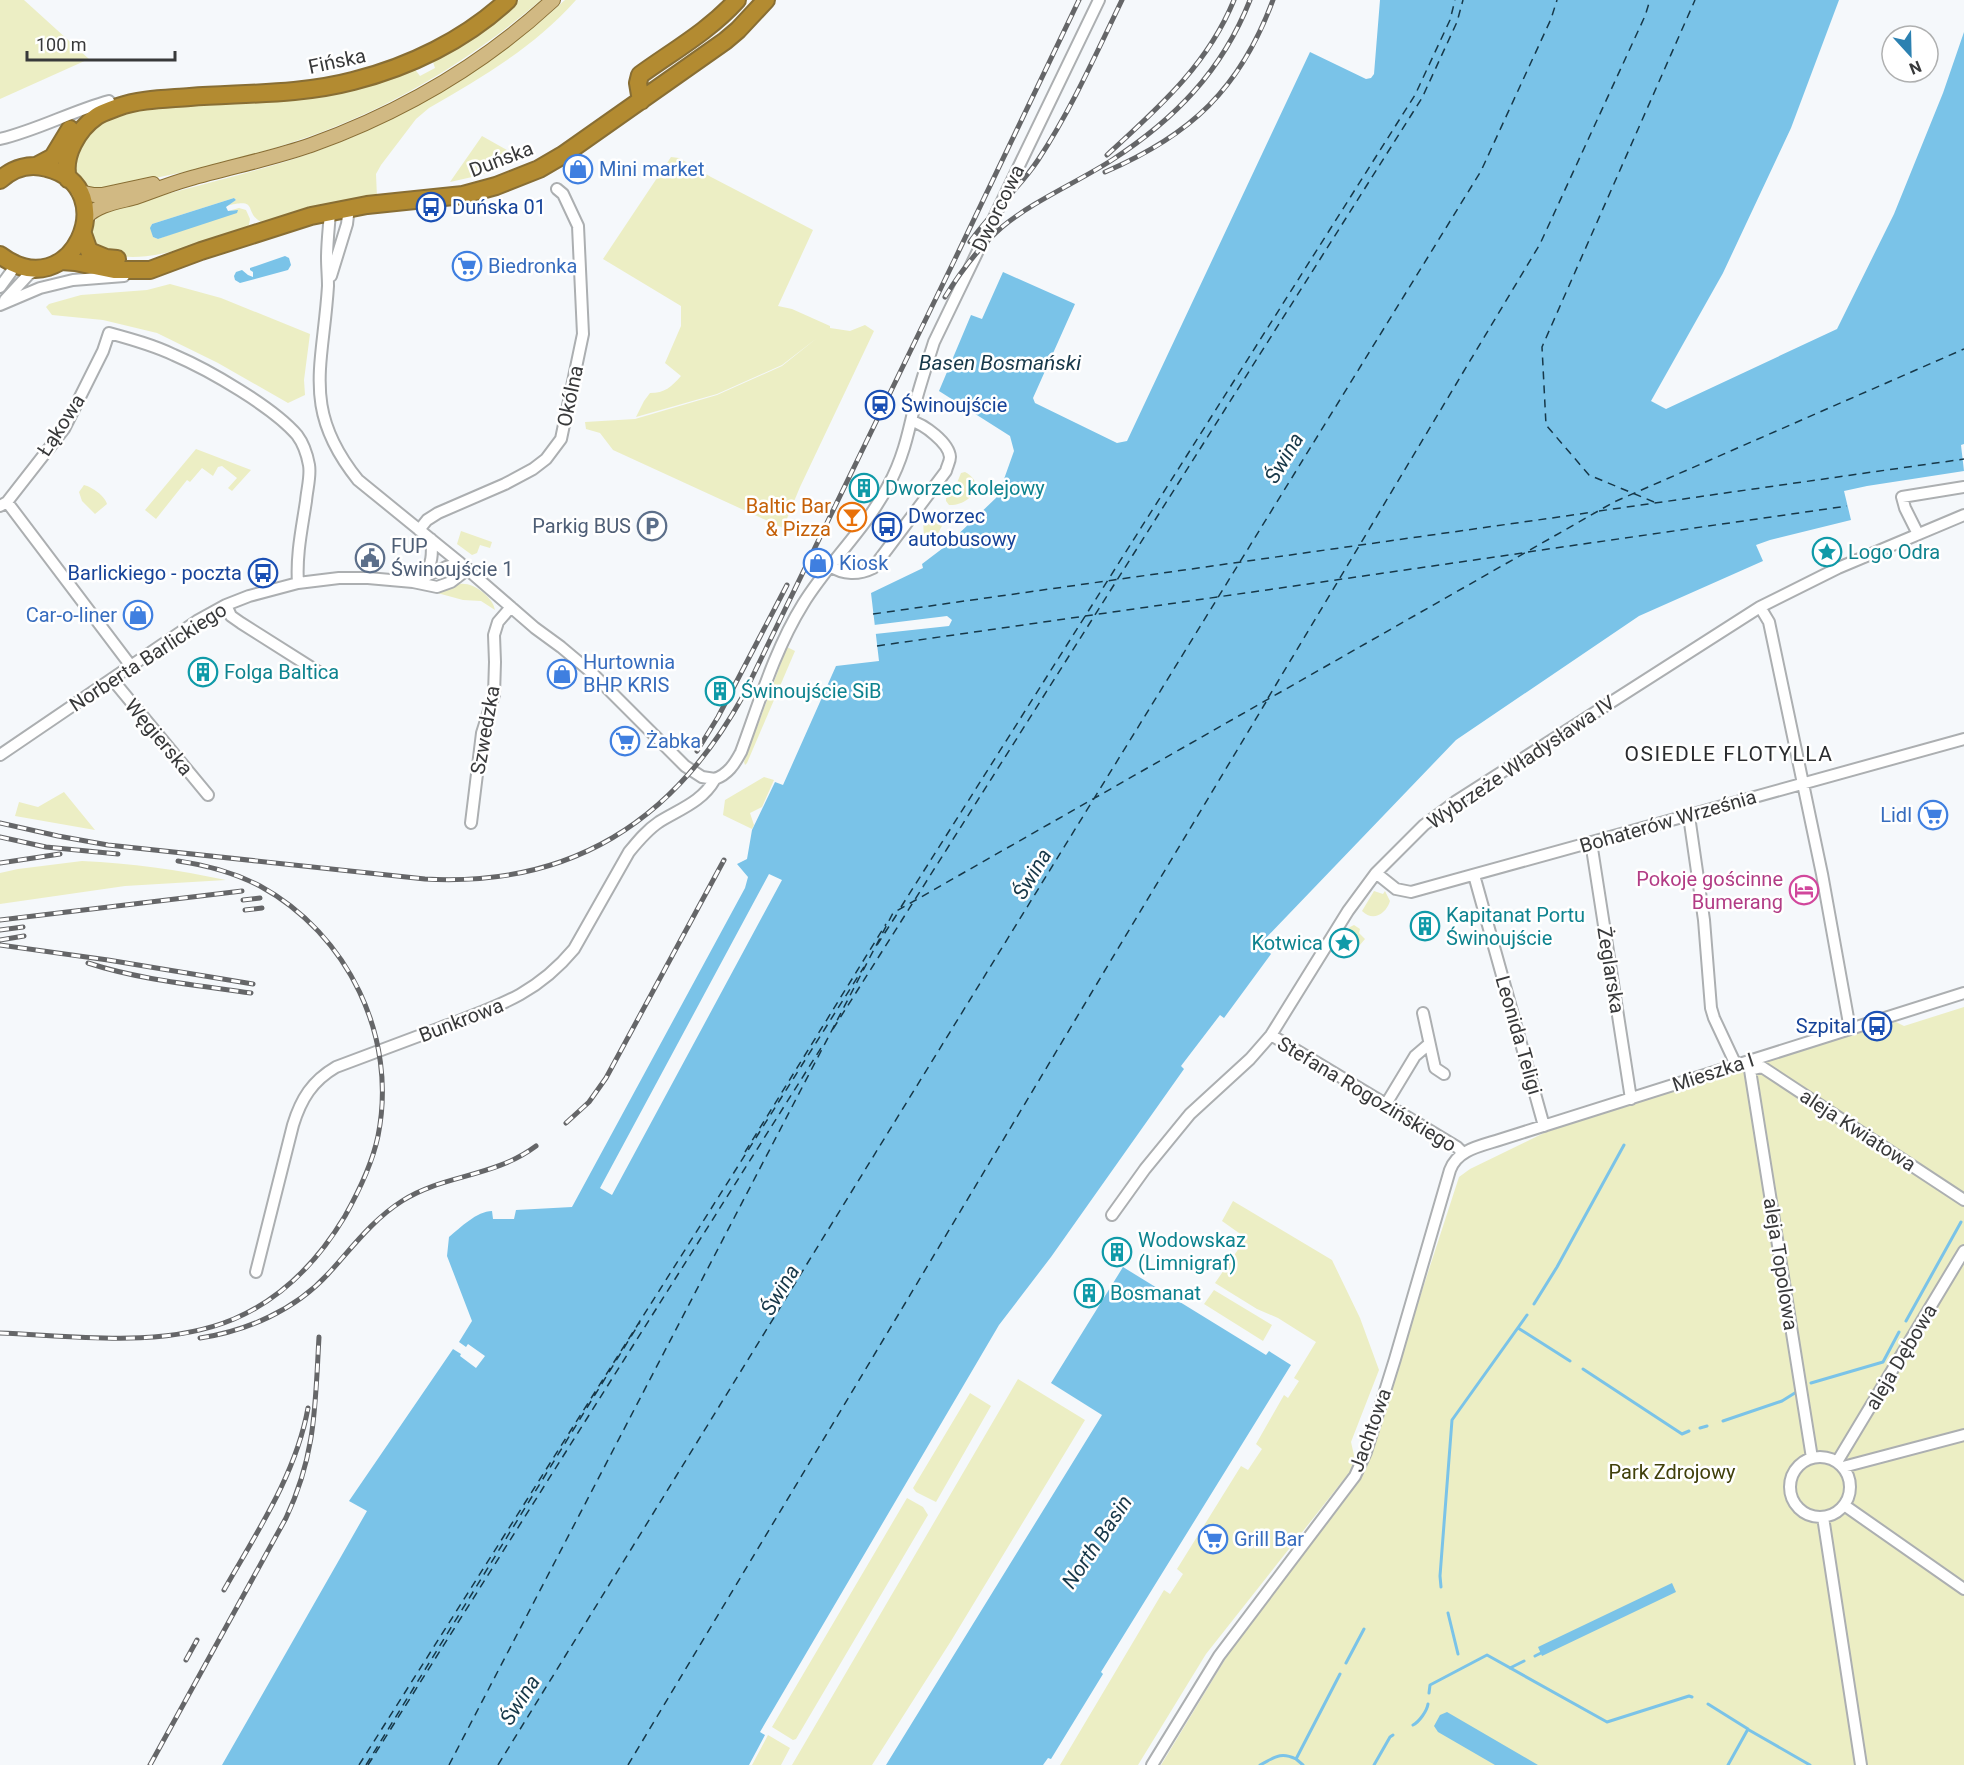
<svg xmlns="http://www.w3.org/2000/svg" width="1964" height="1765" viewBox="0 0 1964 1765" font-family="Roboto,sans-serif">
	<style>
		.green { fill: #eceec4 }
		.water { fill: #7ac3e8 }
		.pier { fill: #f5f8fb }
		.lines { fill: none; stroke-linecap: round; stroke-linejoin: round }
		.stream { stroke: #7ac3e8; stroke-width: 3 }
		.ferry { stroke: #173849; stroke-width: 1.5; stroke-dasharray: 8 6; stroke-linecap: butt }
		.minor-casing { stroke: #acafb1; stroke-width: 14 }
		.major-casing { stroke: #886e34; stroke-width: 16 }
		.highway-casing { stroke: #886e34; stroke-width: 20 }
		.minor { stroke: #fff; stroke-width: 10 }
		.major { stroke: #d1b983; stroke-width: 14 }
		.highway { stroke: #b38b31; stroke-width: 16 }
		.rail-casing { stroke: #656668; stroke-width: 5 }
		.rail { stroke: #fff; stroke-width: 3; stroke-dasharray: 9; stroke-linecap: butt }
		.labels { text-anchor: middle; stroke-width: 5; stroke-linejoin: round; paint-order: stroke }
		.street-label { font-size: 20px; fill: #38393a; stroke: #fff }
		.shop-label { font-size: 20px; fill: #366cbe; stroke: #fff; text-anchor: start }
		.transit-label { font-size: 20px; fill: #164399; stroke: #fff; text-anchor: start }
		.culture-label { font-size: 20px; fill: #0d838f; stroke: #fff; text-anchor: start }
		.food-label { font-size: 20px; fill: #c56008; stroke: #fff; text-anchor: end }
		.service-label { font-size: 20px; fill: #4e5e75; stroke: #fff; text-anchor: end }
		.hotel-label { font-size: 20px; fill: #b23c85; stroke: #fff; text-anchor: end }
		.park-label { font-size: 20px; fill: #40400a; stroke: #fff }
		.water-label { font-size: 21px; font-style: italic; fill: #173849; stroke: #fff }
		.neighbourhood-label { font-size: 21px; letter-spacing: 1.5px; fill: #2a2c2e; stroke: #fff }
	</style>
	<rect width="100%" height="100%" fill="#f5f8fb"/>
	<path class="green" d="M0 0H24L89 59 0 99Z
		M519 0H541C467 63 385 112 293 142 251 156 204 168 160 177 147 180 133 181 120 184V186C92 190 91 192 73 170L82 138 114 113 414 68 420 76 435 68 432 59 496 19Z
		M565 0H576C533 48 484 76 429 108L416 119 381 165 376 174 377 197 261 222C243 212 260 197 226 206L236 200 234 198 152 224 151 225 153 237 158 239 238 210 228 211 239 208 246 210 250 219 249 225 243 229C210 240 150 264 115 255 109 254 103 251 97 248 90 234 91 223 102 212 165 193 229 179 291 160 394 127 485 71 565 0Z
		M482 136 523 159C499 170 476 177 450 182Z
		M671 157 679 158 711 177 813 230 778 306 792 309 830 326V328L850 331 865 325 874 331 800 487 783 528 613 450 600 433 586 429 585 422 635 419 717 395 782 366 817 338 782 365 717 394 636 417 644 401 650 393C665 393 671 387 681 376L665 363 681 326V306L603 259Z
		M170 284 221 298 310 334 304 380 305 395 288 403 218 363 157 333 103 320 52 315 46 307 49 304 81 295 147 290Z
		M196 449 251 470 232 491 228 488 237 478 222 466 218 467 213 476 202 468 190 482 187 480 156 519 145 510Z
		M965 472C989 485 968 506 949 505L946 501V498L955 488 961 473Z
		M84 485C92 487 105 496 107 504L95 514 82 501 79 492Z
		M933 515 940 517 944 522 933 543H927L924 538 923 520 927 516Z
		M461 531 492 542 490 548 480 545 477 553 472 555 457 544Z
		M460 584C473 582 493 597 495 610L481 601 463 600 430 591 445 590Z
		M787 647 795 651 747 763 745 765 744 762Z
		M764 777 774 780 762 807 750 813 754 825 752 829 723 815 725 800Z
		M64 792 95 830 15 816 19 802 38 807Z
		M82 861C131 863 178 870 226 880L125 886 0 904V873L18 869Z
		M1374 891 1383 894 1385 891 1390 901C1386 914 1373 922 1362 911Z
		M1354 925 1360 929 1359 933 1365 939C1356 949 1348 963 1334 953L1350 927Z
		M1964 1007V1765H1161L1235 1643 1349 1495 1367 1460 1459 1177 1470 1169 1546 1132 1705 1079 1896 1022 1904 1026Z
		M1233 1201 1332 1260 1360 1318 1379 1370 1351 1442 1356 1464 1206 1654 1138 1765H1060L1164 1590 1170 1594 1183 1574 1177 1569 1241 1466 1248 1470 1262 1449 1256 1444 1284 1395 1288 1398 1299 1381 1294 1378 1316 1342 1278 1318 1257 1309 1215 1283 1246 1238 1222 1221Z
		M1214 1290 1272 1325 1263 1341 1204 1304Z
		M1018 1379 1085 1420 951 1641 872 1765H792Z
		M970 1393 991 1406 936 1502 916 1492 913 1488Z
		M907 1498 923 1507 928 1515 796 1739 793 1740 772 1727Z
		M768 1735 790 1748 781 1765H752Z"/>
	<path class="water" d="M1380 0H1839L1791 128 1723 273 1651 401 1666 409 1837 329 1894 214 1943 93 1964 32V444L1961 445 1964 471 1867 486 1844 491 1851 520 1770 540 1756 545 1763 561 1639 616 1456 740 1261 943 1271 954 1224 1018 1220 1015 1181 1066 1184 1069 1051 1257 999 1325 760 1732 765 1735 749 1765H222L367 1511 349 1501 453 1349 461 1354 460 1356 476 1368 485 1356 468 1344 466 1347 459 1342 472 1321 447 1256 449 1237C460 1228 477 1211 492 1211L493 1219H514L516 1210 572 1207 745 888 748 877 737 864 747 859 752 830 775 782 783 785 836 666 879 661 871 593 923 568 922 564 947 545 998 496 1014 451 1010 436 939 391 971 315 982 319 1003 272 1075 304 1033 398 1035 403 1117 443 1127 441 1310 52 1366 79 1371 78 1374 74Z
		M234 198 236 200 226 207 228 211 238 210 237 213 158 239 153 237 150 228 152 224Z
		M285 256 289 258 291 265 288 270 240 283 235 280 234 276 236 272 242 270 248 275 253 277V272L250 270V268Z
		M1123 1267 1266 1355 1269 1351 1291 1365 1101 1672 1103 1674 1051 1759 1048 1758 1043 1765H886L1102 1415 1051 1383Z
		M1672 1583 1676 1592 1542 1656 1538 1647Z
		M1447 1712 1538 1765H1495L1438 1732 1434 1726 1440 1715Z"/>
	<path class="pier" d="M947 616 952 620 949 626 875 634 874 625Z
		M769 874 782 880 612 1195 600 1188Z"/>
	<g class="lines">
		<path class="stream" d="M1534 1304 1557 1267 1624 1145
			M1906 1321 1961 1222
			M1518 1328 1570 1361
			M1583 1369 1682 1434 1689 1431
			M1811 1383 1883 1362 1899 1332
			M1723 1421 1782 1401 1798 1391
			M1700 1428 1707 1426
			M1441 1587 1440 1576 1452 1420 1527 1315
			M1448 1613 1458 1654
			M1535 1656 1541 1653
			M1346 1663 1364 1629
			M1510 1668 1524 1661
			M1429 1693 1430 1685 1487 1655 1607 1722 1689 1696 1692 1697
			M1708 1704 1748 1729 1728 1765
			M1413 1725C1419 1722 1427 1711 1428 1704
			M1749 1730 1810 1765
			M1260 1765C1274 1758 1280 1751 1296 1759
			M1303 1765 1296 1759 1340 1674
			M1374 1765 1390 1737 1393 1735"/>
		<path class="ferry" d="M1654 502 1589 475 1546 425 1542 347 1695 0
			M1599 511 1964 459
			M1528 552 1847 506
			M873 614 1594 512
			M877 646 1523 553
			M1268 698 1540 244 1645 16 1650 0
			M901 907 1415 95 1450 20 1455 0
			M877 945 899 911
			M833 1029 1422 98 1457 22 1463 0
			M745 1152 886 924
			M359 1765 864 967
			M366 1765 640 1322
			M368 1765 821 1048
			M449 1765 893 913 1614 502 1964 349
			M498 1765 1481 171 1551 19 1557 0
			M628 1765 1266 702"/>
		<g class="minor-casing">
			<path id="minor" d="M0 139C38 130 72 111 109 101
				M330 212C329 227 327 243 327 258 327 267 328 277 328 286 323 367 301 409 358 480L460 563 535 628 561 647 592 673 685 766 702 777 715 779
				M331 276 347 224 349 207
				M0 287 11 272 14 264
				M5 300 29 274 40 268
				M0 305 40 288 73 280 124 276
				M7 502 131 666
				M0 506 7 502 64 429 103 351 109 333C131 339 153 345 174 355 209 370 273 407 297 435 303 443 307 454 309 465 311 476 307 489 306 501 302 528 296 555 298 583
				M419 530 427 520 438 513 505 484 533 469 546 459 561 439 583 334 578 226 563 194 557 189
				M1918 534 1905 508 1902 497 1964 487
				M830 566C843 575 859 575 873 568L946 471C947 466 950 462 950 457 949 443 924 424 911 421
				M424 577C432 564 433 554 431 539
				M413 582 446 567 460 563
				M226 605 231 616 241 623 320 673
				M1760 607 1769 622 1822 874 1850 1029
				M112 679 208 795
				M0 755 197 621 226 605 249 596 298 583 339 578H368L413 582 437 587 451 582 468 569
				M715 779C728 774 734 765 741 752 759 703 775 649 803 604 828 563 865 530 888 486 902 461 908 435 914 408 920 385 927 364 934 342L1099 0
				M1689 816 1704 920 1711 1008 1714 1018 1736 1065
				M471 823 482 733 494 695 495 662 494 635 498 622 511 607
				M1591 842 1631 1099
				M1376 873 1396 889 1411 892 1964 739
				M1474 875 1544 1126
				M1423 1013 1435 1068 1444 1074
				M1271 1035 1457 1147 1463 1153
				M1386 1104 1415 1056 1429 1044
				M1112 1215 1145 1169 1190 1114 1250 1059 1271 1035 1348 911 1376 873 1424 825 1455 802 1760 607 1838 568 1964 515
				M256 1272 293 1125C301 1099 312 1081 336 1067 371 1054 406 1041 440 1028 495 1007 535 996 574 949L629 852C638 841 647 830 659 822 680 809 702 802 715 779
				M1790 1487a30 30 0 1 1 60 0a30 30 0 1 1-60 0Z
				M1812 1458 1750 1070 1762 1067 1964 1200
				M1837 1462 1964 1251
				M1843 1467 1964 1435
				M1844 1505 1964 1589
				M1823 1517 1861 1765
				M1152 1765 1219 1656 1355 1476 1366 1452 1395 1359 1450 1170C1457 1150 1480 1146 1499 1140L1964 993"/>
		</g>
		<g class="major-casing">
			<path id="major" d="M79 192 94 195H102L153 184
				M86 217C99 204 118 202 136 197 153 191 170 184 188 179 229 167 271 159 311 145 400 113 484 64 553 0"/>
		</g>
		<g class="highway-casing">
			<path id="highway" d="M641 101 638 83 640 75C673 51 709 31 737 0
				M36 166 53 157 70 129
				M68 179C62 156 78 129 97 116 103 112 111 110 118 107 140 99 166 99 190 97 243 93 300 95 353 81 409 67 465 40 508 0
				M0 180C13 168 30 163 47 168 125 188 71 309 0 255
				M83 234 89 251 106 258 117 259
				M61 261 75 262 114 270H150L201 251 311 216 367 205 463 195 496 186 539 169 563 155 725 41 738 30 766 0"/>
		</g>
		<use href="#minor" class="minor"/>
		<use href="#major" class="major"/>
		<use href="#highway" class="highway"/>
		<g class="rail-casing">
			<path id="rail" d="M1107 155C1158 108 1207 66 1234 0
				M1105 172C1191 135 1240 89 1273 0
				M970 242C990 213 1018 190 1038 160 1071 110 1096 54 1122 0
				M945 297C961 271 979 247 1002 227 1035 200 1076 183 1112 160 1175 119 1222 71 1250 0
				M697 751 718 717 787 585
				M0 823 58 836 108 845 425 879C571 887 673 822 743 696L955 259 1079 0
				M0 837 46 847 118 854
				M0 863 60 854
				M243 900 260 898
				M245 910 262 908
				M0 920 242 891
				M0 930 23 927
				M0 940 24 936
				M0 945 108 960 253 984
				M88 963C140 980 197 985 251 993
				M566 1123 589 1102 606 1078 724 860
				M0 1333C76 1336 162 1349 234 1319 283 1298 318 1261 345 1216 359 1191 372 1165 378 1136 398 1037 348 934 260 886 235 873 206 865 178 861
				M200 1338C247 1331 295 1310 328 1274 351 1249 372 1220 402 1201 444 1174 493 1178 536 1146
				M224 1590C257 1532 296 1474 308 1408
				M186 1660 197 1640
				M150 1765 286 1518C316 1454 315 1406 319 1337"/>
		</g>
		<use href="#rail" class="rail"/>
	</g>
	<defs>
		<g id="shop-ring" transform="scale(1.5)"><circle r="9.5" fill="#fff" stroke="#3f7fe0" stroke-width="1.5"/><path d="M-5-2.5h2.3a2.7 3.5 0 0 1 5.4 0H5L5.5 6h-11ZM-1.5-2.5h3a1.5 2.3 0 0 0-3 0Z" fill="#3f7fe0"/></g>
		<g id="bus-ring" transform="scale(1.5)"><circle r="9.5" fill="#fff" stroke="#1a4fb4" stroke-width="1.5"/><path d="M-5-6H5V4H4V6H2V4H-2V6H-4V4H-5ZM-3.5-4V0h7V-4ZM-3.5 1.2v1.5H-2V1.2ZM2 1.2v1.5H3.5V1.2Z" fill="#1a4fb4"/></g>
		<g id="supermarket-ring" transform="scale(1.5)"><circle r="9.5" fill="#fff" stroke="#3f7fe0" stroke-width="1.5"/><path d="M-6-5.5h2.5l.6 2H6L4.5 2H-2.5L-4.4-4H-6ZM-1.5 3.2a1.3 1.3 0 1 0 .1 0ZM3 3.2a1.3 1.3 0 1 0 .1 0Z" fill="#3f7fe0"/></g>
		<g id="station-ring" transform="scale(1.5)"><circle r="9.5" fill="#fff" stroke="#1a4fb4" stroke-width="1.5"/><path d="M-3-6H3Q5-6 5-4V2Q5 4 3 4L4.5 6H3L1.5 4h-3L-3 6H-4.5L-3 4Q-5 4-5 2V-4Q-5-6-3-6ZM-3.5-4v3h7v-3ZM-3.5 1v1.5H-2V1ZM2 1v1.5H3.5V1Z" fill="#1a4fb4"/></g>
		<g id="building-ring" transform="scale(1.5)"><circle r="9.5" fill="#fff" stroke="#0f9aa8" stroke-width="1.5"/><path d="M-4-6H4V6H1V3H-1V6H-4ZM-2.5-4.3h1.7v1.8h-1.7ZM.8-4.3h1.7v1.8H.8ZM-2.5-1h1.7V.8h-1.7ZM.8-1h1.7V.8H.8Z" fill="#0f9aa8"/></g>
		<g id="bar-ring" transform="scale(1.5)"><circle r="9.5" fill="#fff" stroke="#e8710a" stroke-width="1.5"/><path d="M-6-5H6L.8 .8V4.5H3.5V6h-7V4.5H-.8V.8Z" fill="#e8710a"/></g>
		<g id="parking-ring" transform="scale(1.5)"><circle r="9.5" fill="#fff" stroke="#5c6f8a" stroke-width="1.5"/><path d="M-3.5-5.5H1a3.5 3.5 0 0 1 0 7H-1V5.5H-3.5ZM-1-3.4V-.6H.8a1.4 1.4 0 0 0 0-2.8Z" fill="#5c6f8a"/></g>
		<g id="sight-ring" transform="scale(1.5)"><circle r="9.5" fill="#fff" stroke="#0f9aa8" stroke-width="1.5"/><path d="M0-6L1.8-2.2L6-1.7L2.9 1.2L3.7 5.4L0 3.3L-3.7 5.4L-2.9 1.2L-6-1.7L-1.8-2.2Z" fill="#0f9aa8"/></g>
		<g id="civic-ring" transform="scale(1.5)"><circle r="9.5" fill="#fff" stroke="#5c6f8a" stroke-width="1.5"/><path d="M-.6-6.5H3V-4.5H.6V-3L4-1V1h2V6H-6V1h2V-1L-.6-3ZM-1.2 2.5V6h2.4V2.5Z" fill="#5c6f8a"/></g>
		<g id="hotel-ring" transform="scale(1.5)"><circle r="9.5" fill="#fff" stroke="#d1479c" stroke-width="1.5"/><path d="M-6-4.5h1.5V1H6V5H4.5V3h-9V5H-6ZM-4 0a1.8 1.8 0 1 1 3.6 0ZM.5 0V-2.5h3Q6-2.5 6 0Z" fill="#d1479c"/></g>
	</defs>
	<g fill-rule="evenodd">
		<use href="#shop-ring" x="578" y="169"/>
		<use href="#bus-ring" x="431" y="207"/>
		<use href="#supermarket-ring" x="467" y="266"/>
		<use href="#station-ring" x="880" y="405"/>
		<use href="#building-ring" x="864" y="488"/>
		<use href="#bar-ring" x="852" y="517"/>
		<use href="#parking-ring" x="652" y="526"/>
		<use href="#bus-ring" x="887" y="527"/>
		<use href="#sight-ring" x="1827" y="552"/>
		<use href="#civic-ring" x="370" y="558"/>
		<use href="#shop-ring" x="818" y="563"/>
		<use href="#bus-ring" x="263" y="573"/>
		<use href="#shop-ring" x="138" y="615"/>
		<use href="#building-ring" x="203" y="672"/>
		<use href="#shop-ring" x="562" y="674"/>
		<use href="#building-ring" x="720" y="691"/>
		<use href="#supermarket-ring" x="625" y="741"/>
		<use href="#supermarket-ring" x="1933" y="815"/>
		<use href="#hotel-ring" x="1804" y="890"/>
		<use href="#building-ring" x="1425" y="926"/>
		<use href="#sight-ring" x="1344" y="943"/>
		<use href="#bus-ring" x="1877" y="1026"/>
		<use href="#building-ring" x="1117" y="1252"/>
		<use href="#building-ring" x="1089" y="1293"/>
		<use href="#supermarket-ring" x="1213" y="1539"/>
	</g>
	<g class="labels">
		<g class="street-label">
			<text transform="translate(337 61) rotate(-12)" y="7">Fińska</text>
			<text transform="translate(501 159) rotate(-21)" y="7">Duńska</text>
			<text transform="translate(998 208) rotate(-64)" y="7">Dworcowa</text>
			<text transform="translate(570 396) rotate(-78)" y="7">Okólna</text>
			<text transform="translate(61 425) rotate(-57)" y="7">Łąkowa</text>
			<text transform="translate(148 657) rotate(-33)" y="7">Norberta Barlickiego</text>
			<text transform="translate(485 730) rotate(-80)" y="7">Szwedzka</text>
			<text transform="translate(159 737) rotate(50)" y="7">Węgierska</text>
			<text transform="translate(1521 762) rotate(-34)" y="7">Wybrzeże Władysława IV</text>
			<text transform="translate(1668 821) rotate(-16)" y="7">Bohaterów Września</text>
			<text transform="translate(1611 970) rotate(81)" y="7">Żeglarska</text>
			<text transform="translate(461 1020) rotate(-21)" y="7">Bunkrowa</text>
			<text transform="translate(1519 1035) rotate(74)" y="7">Leonida Teligi</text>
			<text transform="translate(1713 1072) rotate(-18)" y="7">Mieszka I</text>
			<text transform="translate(1367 1094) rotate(31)" y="7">Stefana Rogozińskiego</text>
			<text transform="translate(1858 1130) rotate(33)" y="7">aleja Kwiatowa</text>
			<text transform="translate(1781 1264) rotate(81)" y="7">aleja Topolowa</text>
			<text transform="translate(1901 1357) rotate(-59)" y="7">aleja Dębowa</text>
			<text transform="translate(1370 1430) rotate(-70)" y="7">Jachtowa</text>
		</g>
		<g class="shop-label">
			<text x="599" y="176">Mini market</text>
			<text x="488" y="273">Biedronka</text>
			<text x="839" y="570">Kiosk</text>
			<text x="117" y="622" text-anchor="end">Car-o-liner</text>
			<text x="583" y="669">Hurtownia<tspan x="583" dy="23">BHP KRIS</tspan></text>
			<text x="646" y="748">Żabka</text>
			<text x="1912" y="822" text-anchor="end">Lidl</text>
			<text x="1234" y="1546">Grill Bar</text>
		</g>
		<g class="transit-label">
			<text x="452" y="214">Duńska 01</text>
			<text x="901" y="412">Świnoujście</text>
			<text x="908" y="523">Dworzec<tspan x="908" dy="23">autobusowy</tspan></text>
			<text x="242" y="580" text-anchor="end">Barlickiego - poczta</text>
			<text x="1856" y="1033" text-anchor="end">Szpital</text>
		</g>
		<g class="culture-label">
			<text x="885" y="495">Dworzec kolejowy</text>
			<text x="1848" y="559">Logo Odra</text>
			<text x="224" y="679">Folga Baltica</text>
			<text x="741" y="698">Świnoujście SiB</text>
			<text x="1446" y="922">Kapitanat Portu<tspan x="1446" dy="23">Świnoujście</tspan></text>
			<text x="1323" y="950" text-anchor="end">Kotwica</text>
			<text x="1138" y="1247">Wodowskaz<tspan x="1138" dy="23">(Limnigraf)</tspan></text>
			<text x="1110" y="1300">Bosmanat</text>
		</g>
		<g class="food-label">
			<text x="831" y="513">Baltic Bar<tspan x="831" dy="23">&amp; Pizza</tspan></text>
		</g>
		<g class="service-label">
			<text x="631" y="533">Parkig BUS</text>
			<text x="391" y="553" text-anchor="start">FUP<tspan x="391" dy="23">Świnoujście 1</tspan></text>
		</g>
		<g class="hotel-label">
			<text x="1783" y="886">Pokoje gościnne<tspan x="1783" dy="23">Bumerang</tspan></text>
		</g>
		<g class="park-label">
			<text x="1672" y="1479">Park Zdrojowy</text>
		</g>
		<g class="water-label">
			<text x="1000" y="370">Basen Bosmański</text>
			<text transform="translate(1284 458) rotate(-59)" y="7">Świna</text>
			<text transform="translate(1032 874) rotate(-59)" y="7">Świna</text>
			<text transform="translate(780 1290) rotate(-59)" y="7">Świna</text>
			<text transform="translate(1097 1542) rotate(-56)" y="7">North Basin</text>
			<text transform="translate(520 1700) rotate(-57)" y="7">Świna</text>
		</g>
		<g class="neighbourhood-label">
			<text x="1729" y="761">OSIEDLE FLOTYLLA</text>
		</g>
	</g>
	<g transform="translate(1910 54) rotate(158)"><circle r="28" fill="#ffffff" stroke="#afb0b0" stroke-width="1.5"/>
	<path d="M0-4.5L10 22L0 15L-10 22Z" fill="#2c81b1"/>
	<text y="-9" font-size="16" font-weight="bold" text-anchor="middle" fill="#38393a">N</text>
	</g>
	<path d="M27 51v9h148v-9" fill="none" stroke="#38393a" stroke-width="3"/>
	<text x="36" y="51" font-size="18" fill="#38393a" stroke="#ffffff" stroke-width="4.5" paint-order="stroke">100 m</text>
</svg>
